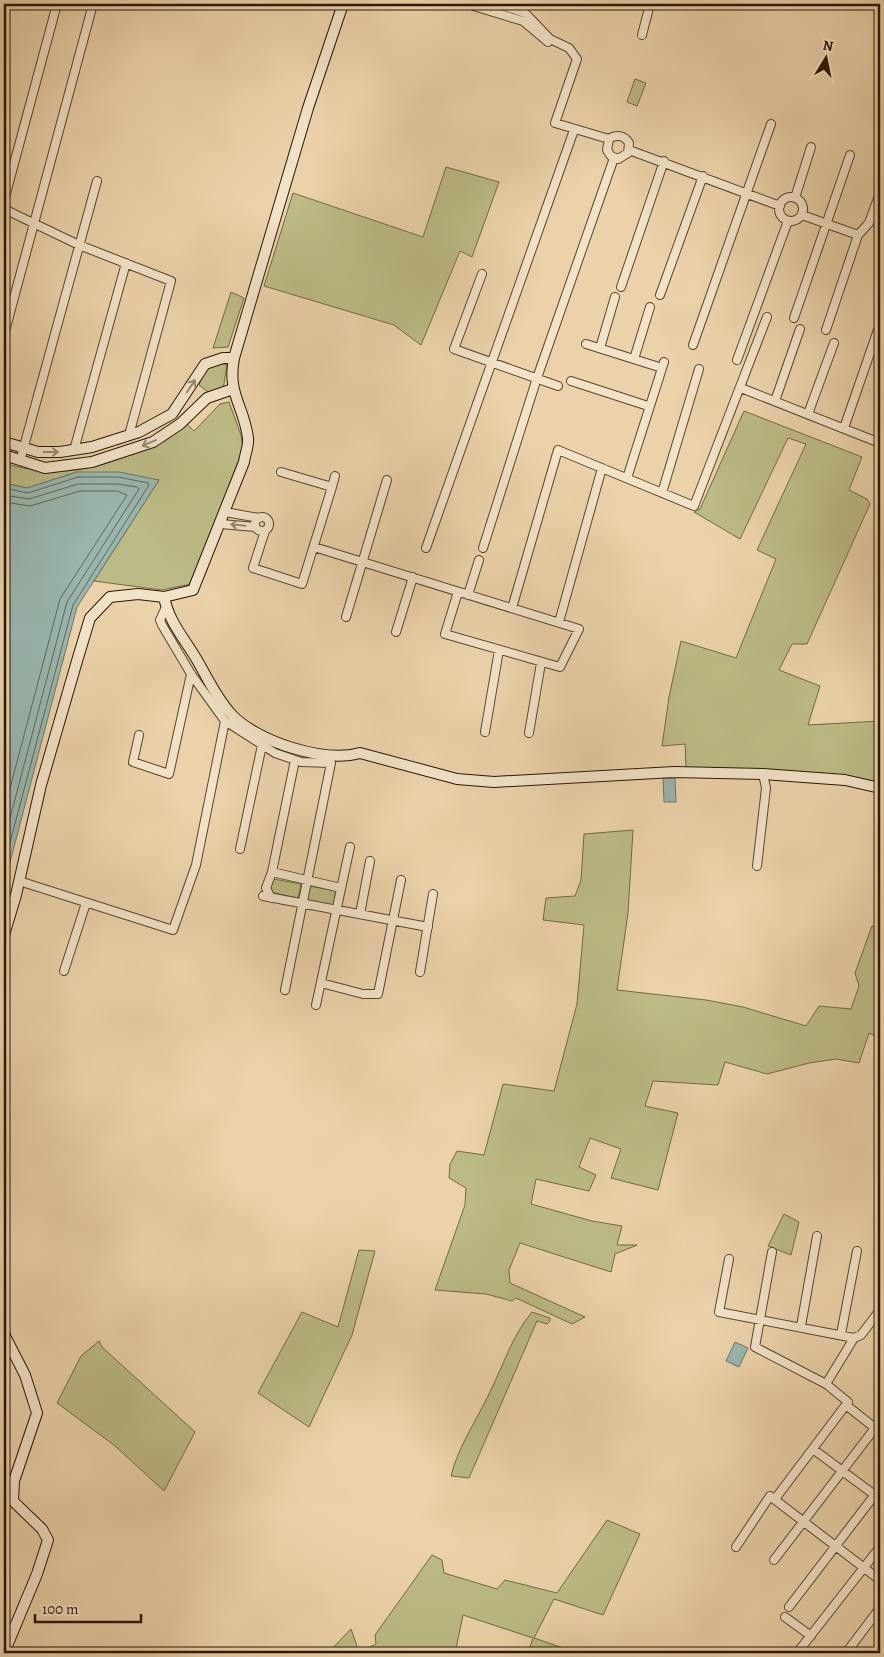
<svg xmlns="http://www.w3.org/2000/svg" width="884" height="1657" viewBox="0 0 884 1657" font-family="Alegreya,serif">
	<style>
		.green { fill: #bcbb85; stroke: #726a42 }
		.water { fill: #99b6ae; stroke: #6c7768 }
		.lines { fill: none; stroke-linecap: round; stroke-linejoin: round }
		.shore { stroke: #616757; stroke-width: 1 }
		.street-casing { stroke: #5a462a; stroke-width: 10 }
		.secondary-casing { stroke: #291800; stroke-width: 12 }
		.street { stroke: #f2e2c8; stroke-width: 8 }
		.secondary { stroke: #f2e2c8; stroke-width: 10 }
		.oneway { stroke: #98876e }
	</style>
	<rect width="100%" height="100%" fill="#ebd2aa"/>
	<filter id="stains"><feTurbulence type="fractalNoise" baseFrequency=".004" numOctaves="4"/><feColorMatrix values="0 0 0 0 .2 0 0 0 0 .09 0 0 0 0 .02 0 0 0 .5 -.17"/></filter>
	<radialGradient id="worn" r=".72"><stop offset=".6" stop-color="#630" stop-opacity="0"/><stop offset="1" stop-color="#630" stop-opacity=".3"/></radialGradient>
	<path class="green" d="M635 79 646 83 637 106 627 102Z
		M446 167 499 182 472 257 460 251 421 345 394 325 264 286 293 193 423 237Z
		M231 292 244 298 228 347 213 348Z
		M219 363 227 365 223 390 209 393 199 385 205 368Z
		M229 402 241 435 243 449 191 584 162 590 94 581 159 480 77 472 27 488 4 483V463C72 485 129 460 187 424L194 431 220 404Z
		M744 411 862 457 849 490 867 499 870 504 807 644H792L779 670 820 686 808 725 880 721V785L757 770 686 768 685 744 662 746 669 697 681 641 736 658 776 559 757 550 806 444 788 438 740 539 694 512 700 509Z
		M633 830 628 913 617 990 706 1000 743 1007 806 1026 819 1006 851 1009 859 986 855 973 872 926 880 928V1038L869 1033 859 1063 836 1059 809 1063 767 1074 725 1062 718 1085 653 1081 645 1106 678 1113 658 1190 611 1178 621 1149 590 1138 579 1167 596 1175 589 1191 536 1179 531 1204 592 1221 622 1226 617 1245H637L615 1254 611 1272 520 1243 509 1270 510 1283 585 1317 572 1324 516 1298 512 1301 486 1294 435 1290 465 1205 466 1188 449 1178 450 1164 457 1151 484 1155 503 1084 554 1091 577 1004 584 925 543 920 546 898 575 896 581 880 584 834Z
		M268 878 301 884 298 898 265 891Z
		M309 886 336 891 333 906 305 900Z
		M784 1214 799 1222 791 1255 768 1246Z
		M359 1250 375 1251 352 1335 309 1427 258 1393 302 1312 338 1327Z
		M532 1312 550 1318V1321L547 1324 537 1321 469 1478 451 1476C458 1447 475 1423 488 1396 503 1367 511 1337 532 1312Z
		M99 1341 102 1347 195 1432 164 1491 114 1445 57 1403 81 1356Z
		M607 1520 640 1534 603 1615 554 1599 534 1638 578 1653H528L533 1638 463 1615 455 1653H328L351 1629 359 1652 376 1644 375 1635 432 1555 442 1560 444 1573 497 1589 505 1580 557 1593Z"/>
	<path class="water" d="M77 472H119L159 480 77 607 4 885V483L27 488Z
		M663 778H675L676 802H664Z
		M735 1342 748 1348 739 1367 726 1361Z"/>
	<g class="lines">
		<path class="shore" d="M4 488 28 493 78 477H118L148 483 149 485 73 605 4 865
			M4 495 29 499 78 484H118L137 487 139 489 67 602 4 841
			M4 502 30 506 80 491H117L127 495 60 599 4 811"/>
		<g class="street-casing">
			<path id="street" d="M467 4 523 21 548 42
				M498 4 525 13 550 39 569 48 577 59 555 123 609 139C616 134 624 135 629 143L628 153 618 159 611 156 607 150 609 139
				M642 35 650 4
				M629 150 780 206
				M779 209a12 12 0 1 1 24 0a12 12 0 1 1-24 0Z
				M795 198 811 147
				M4 201 57 4
				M4 209 79 245 171 281 129 435
				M802 215 858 235
				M482 274 454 349 558 386
				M621 287 664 161
				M660 295 703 176
				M794 318 850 155
				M826 330 858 235 869 223 880 193
				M4 335 93 4
				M586 344 662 368
				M693 345 771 124
				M600 348 615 297
				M634 359 650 307
				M737 360 788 221
				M571 381 648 406
				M741 388 880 443
				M775 401 800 329
				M808 414 834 343
				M844 428 880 324
				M74 450 126 263
				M20 461 97 181
				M627 478 664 362
				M332 487 335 476
				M662 493 699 369
				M225 512 259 518
				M255 524a7 7 0 1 1 14 0a7 7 0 1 1-14 0Z
				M221 524 255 527
				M265 531 253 568 302 584 332 487 281 472
				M314 547 579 629 560 667 445 634 458 592
				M426 548 574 130
				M483 548 537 378 614 158
				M468 595 479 560
				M512 608 558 450 694 506 767 317
				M346 617 387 480
				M559 622 602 468
				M396 632 413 577
				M225 721 275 753 301 762 331 763 285 990
				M485 732 499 650
				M529 733 541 663
				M139 735 133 762 169 774 191 674
				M240 849 262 745
				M757 866 766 788 763 774
				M272 872 341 888
				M19 881 173 930 196 865 225 721 191 674 162 625 160 620 166 607
				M263 896 428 927
				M271 898 266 888 272 872 295 760
				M360 914 370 861
				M64 971 86 903
				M420 972 433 894
				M321 983 363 994H378L401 880
				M316 1005 350 847
				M772 1252 755 1347 826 1384 848 1402 775 1499
				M729 1259 719 1312 854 1338
				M801 1326 817 1236
				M841 1334 857 1251
				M826 1384 854 1338 861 1335 880 1310
				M846 1405 880 1432
				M813 1449 880 1499
				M736 1547 770 1496 880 1580
				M774 1560 875 1428
				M789 1607 880 1488
				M785 1617 811 1636
				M797 1653 880 1547
				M846 1653 880 1608"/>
		</g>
		<g class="secondary-casing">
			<path id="secondary" d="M4 442 38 452H60L92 447 139 432 172 414 205 364 223 358H234
				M4 455 45 468 92 462 153 442 180 424 207 398 233 389
				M164 597C169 622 184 638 197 660 208 679 217 699 232 715 258 742 324 763 360 753L457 779 494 782 674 772 763 774 845 780 880 788
				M4 935 16 895 41 785 77 661 90 618 110 597 138 594 164 597 193 590 244 462C245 454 249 446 248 438 244 406 227 394 234 358L308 108 343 4
				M4 1334 25 1375 37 1413 14 1481 13 1501 42 1529 48 1540 37 1574 4 1653"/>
		</g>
		<use href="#street" class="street"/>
		<use href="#secondary" class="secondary"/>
	</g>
	<defs><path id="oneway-shaft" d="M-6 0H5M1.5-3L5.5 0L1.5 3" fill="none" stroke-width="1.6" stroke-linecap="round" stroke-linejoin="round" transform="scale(1.25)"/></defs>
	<g class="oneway">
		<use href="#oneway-shaft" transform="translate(191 386) rotate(-56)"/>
		<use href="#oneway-shaft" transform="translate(149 443) rotate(157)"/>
		<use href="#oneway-shaft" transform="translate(51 452)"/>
		<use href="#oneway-shaft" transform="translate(238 525) rotate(-174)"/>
	</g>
	<rect width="884" height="1657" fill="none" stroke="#ebd2aa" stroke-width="20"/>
	<rect x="5" y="5" width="874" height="1647" fill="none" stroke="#291800" stroke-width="2.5"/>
	<rect x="10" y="10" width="864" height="1637" fill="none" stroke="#291800"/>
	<g transform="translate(826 58) rotate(10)" stroke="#f2e2c8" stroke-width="4" paint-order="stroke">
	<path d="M0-4L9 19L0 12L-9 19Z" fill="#291800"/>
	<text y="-8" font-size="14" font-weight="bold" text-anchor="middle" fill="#291800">N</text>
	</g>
	<path d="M35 1614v8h106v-8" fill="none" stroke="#291800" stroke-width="2.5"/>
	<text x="42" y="1614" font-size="15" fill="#291800" stroke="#f2e2c8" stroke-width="4" paint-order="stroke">100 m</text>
	<rect width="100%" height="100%" filter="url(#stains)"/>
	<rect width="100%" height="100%" fill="url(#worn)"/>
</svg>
